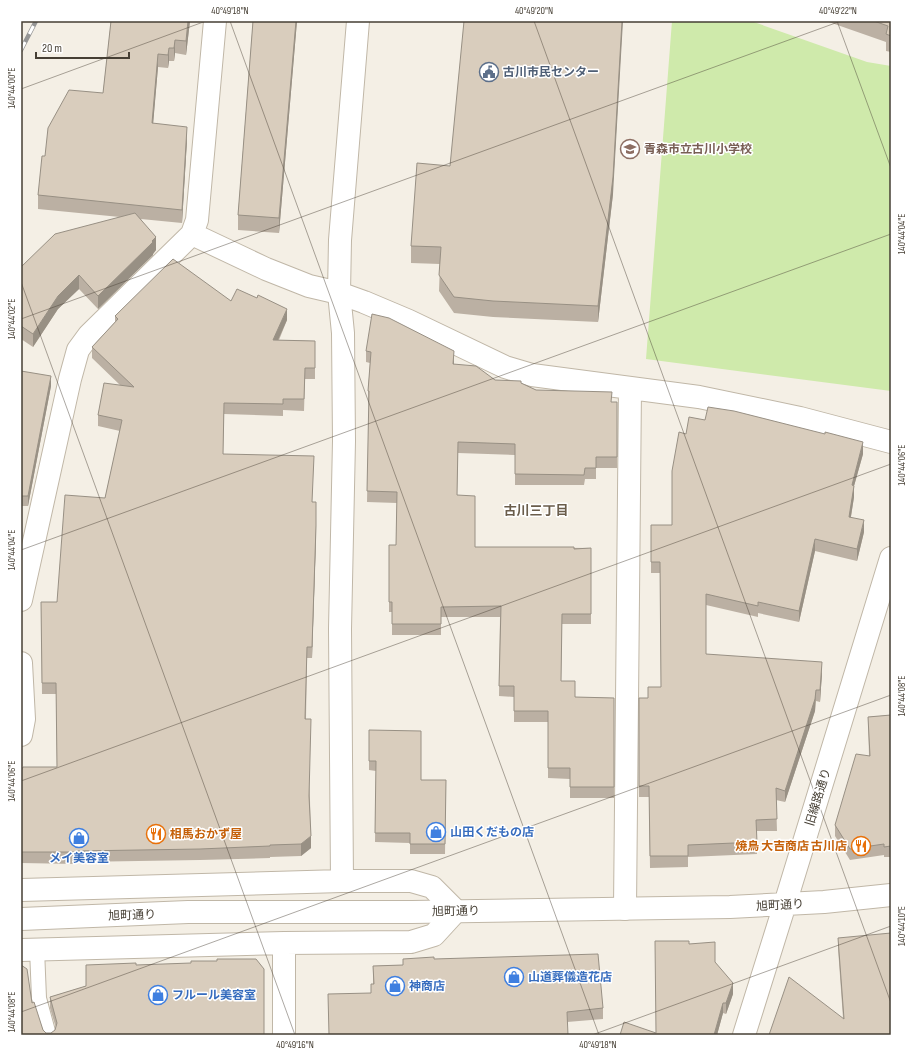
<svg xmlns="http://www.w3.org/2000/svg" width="912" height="1056" viewBox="0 0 912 1056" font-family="'Sofia Sans Condensed','Noto Sans JP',sans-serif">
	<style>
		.pitch { fill: #cfeaab }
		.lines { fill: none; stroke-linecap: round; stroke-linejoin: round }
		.service-casing { stroke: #c0b7a7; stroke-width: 16 }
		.minor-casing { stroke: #c0b7a7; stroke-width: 24 }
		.tertiary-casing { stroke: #c0b7a7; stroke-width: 24 }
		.service { stroke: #fff; stroke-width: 14 }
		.minor { stroke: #fff; stroke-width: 22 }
		.tertiary { stroke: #fff; stroke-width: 22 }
		.rail-casing { stroke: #959595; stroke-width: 4.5 }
		.rail { stroke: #fff; stroke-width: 3; stroke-dasharray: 9; stroke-linecap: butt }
		.wall { fill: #bbb0a3 }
		.shaded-wall { fill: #989084 }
		.building { fill: #d9cdbd; stroke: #989084 }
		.ticks { fill: none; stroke: #463f34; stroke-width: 1; stroke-opacity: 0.45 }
		.labels { text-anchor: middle; stroke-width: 3; stroke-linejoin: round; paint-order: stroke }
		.service-label { font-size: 12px; font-weight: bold; fill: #4e5e75; stroke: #fff; text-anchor: start }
		.education-label { font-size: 12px; font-weight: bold; fill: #785e54; stroke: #fff; text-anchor: start }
		.street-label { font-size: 12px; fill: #463f34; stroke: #fff }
		.shop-label { font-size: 12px; font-weight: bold; fill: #366cbe; stroke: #fff; text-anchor: start }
		.food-label { font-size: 12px; font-weight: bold; fill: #c56008; stroke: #fff; text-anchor: start }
		.neighbourhood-label { font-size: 13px; font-weight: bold; fill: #6a5d4b; stroke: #fff }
		.neatline { fill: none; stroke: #463f34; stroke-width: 1.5 }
		.ticks-label { font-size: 10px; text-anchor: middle; fill: #463f34 }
	</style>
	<rect width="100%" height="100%" fill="#f4efe5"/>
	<path class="pitch" d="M672 21H751L867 62 891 66V391L646 359Z"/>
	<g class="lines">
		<g class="service-casing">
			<path id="service" d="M37 949 39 998 49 1035"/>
		</g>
		<g class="minor-casing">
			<path id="minor" d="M192 234 266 269 309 286 339 293 364 302 409 321 505 367 532 375 699 397 800 418 891 442
				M21 600 70 379 78 350 89 335 192 234 197 220 215 21
				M21 663 24 719 21 735
				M342 881 340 629 344 441 343 333 339 293 340 240 358 21
				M21 890 342 881H411L432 887 456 911 434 935 411 942 284 943 21 950
				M625 909 630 388
				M284 943V1035"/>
		</g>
		<g class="tertiary-casing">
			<path id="tertiary" d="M21 919 188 912H412L730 907 824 902 891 895
				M744 1035 785 904 891 558"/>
		</g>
		<use href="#service" class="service"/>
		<use href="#minor" class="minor"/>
		<use href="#tertiary" class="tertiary"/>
		<g class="rail-casing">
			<path id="rail" d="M21 50 36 21"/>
		</g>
		<use href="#rail" class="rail"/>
	</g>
	<path class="wall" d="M111 21H190L186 55 175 53 174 61H169L168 68 158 67 153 123 187 140 182 223 141 219 156 250 153 254V255L98 309 79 289 58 309 33 347 21 339V267L120 217 38 209V195L45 156 103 93Z
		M253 21H297L279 233 238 230V215Z
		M826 21H891V52L886 51V42Z
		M450 166 613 194 598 322 493 317 454 313 439 291 440 264 411 263V246Z
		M231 301 287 320 279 340 315 341V379H305L304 411 283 410V416L224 414 223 454 313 502 316 537 312 658H307L306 719 310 800 311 848 301 856 270 857V858L200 860 77 862V864L21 863V771L57 767 56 694H42L41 602H57L105 498 120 431 98 426V415L120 385 92 358V347L115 322V316Z
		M366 351 454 361V364L495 380 521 383 536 390 612 402H617V468H596V479H585L584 485H515V455L458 453 457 495 475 547 591 548V624H562L561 681 575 697 614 698V798H570V779L548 778V722H514V697L499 696 500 617H441V635H392V612H389V545H396L397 503 367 502 369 402H368V391L370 363 366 362Z
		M21 371 51 386 28 506H21Z
		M686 434 863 454 854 486V497L851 517 864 532 857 561 815 551 799 622 758 613V617L706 605V654L822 673 820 702 816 701 815 711 785 802 776 800 777 831H756L757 854 688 857V867L650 868 649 797H639V786L648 698 661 687 660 573H651V525H672Z
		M891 715V857H884V855L850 860 835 836V825L869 756 868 717Z
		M369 730 421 780H446L445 854H410V843L375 842 376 771 369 770Z
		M838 938 891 1035 843 1018 838 948Z
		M689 944 715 962 733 994 726 1014 723 1013 717 1035H620L656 1033Z
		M434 959 603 1008V1019L567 1022 371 993 373 984V966L403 965Z
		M136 965 264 1035H21L32 1003 43 1030 46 1033H51L55 1030 56 1028 50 1008V997L86 986Z"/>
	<path class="shaded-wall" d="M188 21H190L186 55V41Z
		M296 21H297L279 233V218Z
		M622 21H623L613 194 598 322V306Z
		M175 40V53L174 61V48Z
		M169 48V61L168 68V55Z
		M158 54V67L152 137V123Z
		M187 127V140L182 223V210Z
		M156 237V250L153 254V255L98 309V296Z
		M79 275V289L58 309 33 347V334L58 296Z
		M287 309V320L273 351V340Z
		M454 351V361L453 375V364Z
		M51 376V386L28 506V496Z
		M863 442V454L854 486V497L849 528V517L852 485Z
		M316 502V537L312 658V647Z
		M864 520V532L857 561V549Z
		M815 539V551L799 622V611Z
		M822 662V673L820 702V690Z
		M816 690 815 711 785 802V791Z
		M311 836V848L301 856V844Z
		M733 983V994L726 1014V1003Z
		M723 1003V1013L717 1035H714Z"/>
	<path class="building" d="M111 21H188L186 41 175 40 174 48H169L168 55 158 54 152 123 187 127 182 210 38 195 42 156H45L48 128 69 90 103 93Z
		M253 21H296L279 218 238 215Z
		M464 21H622L613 177 598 306 493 301 454 297 439 275 441 247 411 246 417 163 450 166Z
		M874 21H891V36L886 34 888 26Z
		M135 213 156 237 152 241 153 242 98 296 79 275 58 296 33 334 21 326V267L55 234Z
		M173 259 231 301 237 289 257 298 258 295 287 309 273 340 315 341V368H305L304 399H283V404L224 403 223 454 314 456 312 502H316V526L312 647H307L305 719H311L309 796 311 836 301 844 270 845V846L200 849 77 851V852H21V771L23 767H57L56 683H42L41 602H57L65 495 105 498 122 420 98 415 104 383 134 387 92 347 118 319 115 316Z
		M372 314 389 318 454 351 453 364 476 366 495 380 521 381V383L536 390 612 392 611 402H617V457H596V468H585L584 475 515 474V444L458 442 457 495 475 496V547H574V549L591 548V614H562L561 681H575V697L614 698V787H570V768H548V711H514V686H499L501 606 441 607V624H392V602H389V545H396L397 492 367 491 369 391H368L371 352 366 351Z
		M21 371 51 376 28 496H21Z
		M708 407 734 411 825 434V432L863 442 852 485 854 486 849 517 864 520 857 549 815 539 799 611 758 602V606L706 594V654L822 662 820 690H816L815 699 785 791 776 788 777 819 756 820 757 842 688 845V856H650L649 786H639V698H648V687H661L660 562H651V525H672V471L679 432 686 434 689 417 705 420Z
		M891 715V846L884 847V844L850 849 835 825 856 754 870 756 868 717Z
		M369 730 421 731V780H446L445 844H410V833H375L376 761H369Z
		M891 933V1035H769L789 977 844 1019 838 938Z
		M655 941H689V944L715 942V962L733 983 726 1003H723L714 1035H620L624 1022 656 1033Z
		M598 954 603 1008 567 1012 568 1035H329L328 994 371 993V984H374L373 966 403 965V959L434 957V959Z
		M217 959H256L264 969V1035H21V965L27 969 32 1003 34 1002 43 1030 46 1033H51L55 1030 57 1023 50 997 86 986V965L136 963V965L191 963V961H217Z"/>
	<path class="ticks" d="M230 21 599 1035M534 21 891 1003M837 21 891 168M21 89 206 21M21 282 295 1035M21 319 841 21M21 550 891 234M21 781 891 464M21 1012 891 695M592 1035 891 926"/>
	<defs>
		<g id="civic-ring" transform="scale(1)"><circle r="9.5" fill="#fff" stroke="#5c6f8a" stroke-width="1.5"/><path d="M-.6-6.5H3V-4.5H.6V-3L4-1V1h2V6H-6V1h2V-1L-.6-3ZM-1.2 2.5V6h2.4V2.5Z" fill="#5c6f8a"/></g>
		<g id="school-ring" transform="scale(1)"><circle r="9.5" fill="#fff" stroke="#8d6e63" stroke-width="1.5"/><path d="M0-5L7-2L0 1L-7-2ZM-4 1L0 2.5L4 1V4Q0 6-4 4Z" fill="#8d6e63"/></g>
		<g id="shop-ring" transform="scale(1)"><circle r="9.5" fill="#fff" stroke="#3f7fe0" stroke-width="1.5"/><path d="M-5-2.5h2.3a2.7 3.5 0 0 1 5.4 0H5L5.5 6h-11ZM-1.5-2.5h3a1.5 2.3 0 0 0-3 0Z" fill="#3f7fe0"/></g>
		<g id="restaurant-ring" transform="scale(1)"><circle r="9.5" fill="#fff" stroke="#e8710a" stroke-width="1.5"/><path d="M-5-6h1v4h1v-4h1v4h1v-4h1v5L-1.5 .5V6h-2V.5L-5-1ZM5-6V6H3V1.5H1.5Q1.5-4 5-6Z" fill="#e8710a"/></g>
	</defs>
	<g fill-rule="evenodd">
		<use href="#civic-ring" x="489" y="72"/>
		<use href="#school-ring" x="630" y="149"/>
		<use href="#shop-ring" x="436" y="832"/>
		<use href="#restaurant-ring" x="156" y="834"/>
		<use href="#shop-ring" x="79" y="838"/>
		<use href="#restaurant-ring" x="861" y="846"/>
		<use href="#shop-ring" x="514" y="977"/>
		<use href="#shop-ring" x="395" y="986"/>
		<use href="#shop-ring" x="158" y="995"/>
	</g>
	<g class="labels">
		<g class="service-label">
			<text x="503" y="76">古川市民センター</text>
		</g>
		<g class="education-label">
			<text x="644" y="153">青森市立古川小学校</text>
		</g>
		<g class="street-label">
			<text transform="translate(818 797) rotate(-73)" y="4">旧線路通り</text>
			<text transform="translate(780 905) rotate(-3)" y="4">旭町通り</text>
			<text transform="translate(456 911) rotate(-1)" y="4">旭町通り</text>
			<text transform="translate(132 915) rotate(-2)" y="4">旭町通り</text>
		</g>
		<g class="shop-label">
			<text x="450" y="836">山田くだもの店</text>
			<text x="79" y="862" text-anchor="middle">メイ美容室</text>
			<text x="528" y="981">山道葬儀造花店</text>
			<text x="409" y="990">神商店</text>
			<text x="172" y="999">フルール美容室</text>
		</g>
		<g class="food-label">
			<text x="170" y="838">相馬おかず屋</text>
			<text x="847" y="850" text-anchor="end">焼鳥 大吉商店 古川店</text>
		</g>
		<g class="neighbourhood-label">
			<text x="536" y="515">古川三丁目</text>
		</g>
	</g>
	<rect width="912" height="1056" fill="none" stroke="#ffffff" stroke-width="44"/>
	<path d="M36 52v6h93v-6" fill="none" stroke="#463f34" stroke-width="2"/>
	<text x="42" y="52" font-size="12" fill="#463f34" stroke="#ffffff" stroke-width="3" paint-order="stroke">20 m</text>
	<rect x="22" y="22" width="868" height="1012" class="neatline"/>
	<g class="ticks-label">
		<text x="230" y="14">40°49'18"N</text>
		<text x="534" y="14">40°49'20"N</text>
		<text x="838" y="14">40°49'22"N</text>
		<text transform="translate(11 88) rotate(-90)" y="4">140°44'00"E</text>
		<text transform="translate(901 234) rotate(-90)" y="4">140°44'04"E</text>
		<text transform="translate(11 319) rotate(-90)" y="4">140°44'02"E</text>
		<text transform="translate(901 465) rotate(-90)" y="4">140°44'06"E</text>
		<text transform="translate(11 550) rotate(-90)" y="4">140°44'04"E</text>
		<text transform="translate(901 696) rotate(-90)" y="4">140°44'08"E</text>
		<text transform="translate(11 781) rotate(-90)" y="4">140°44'06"E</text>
		<text transform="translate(901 926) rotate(-90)" y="4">140°44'10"E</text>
		<text transform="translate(11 1012) rotate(-90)" y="4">140°44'08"E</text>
		<text x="295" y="1048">40°49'16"N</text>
		<text x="598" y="1048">40°49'18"N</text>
	</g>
</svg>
